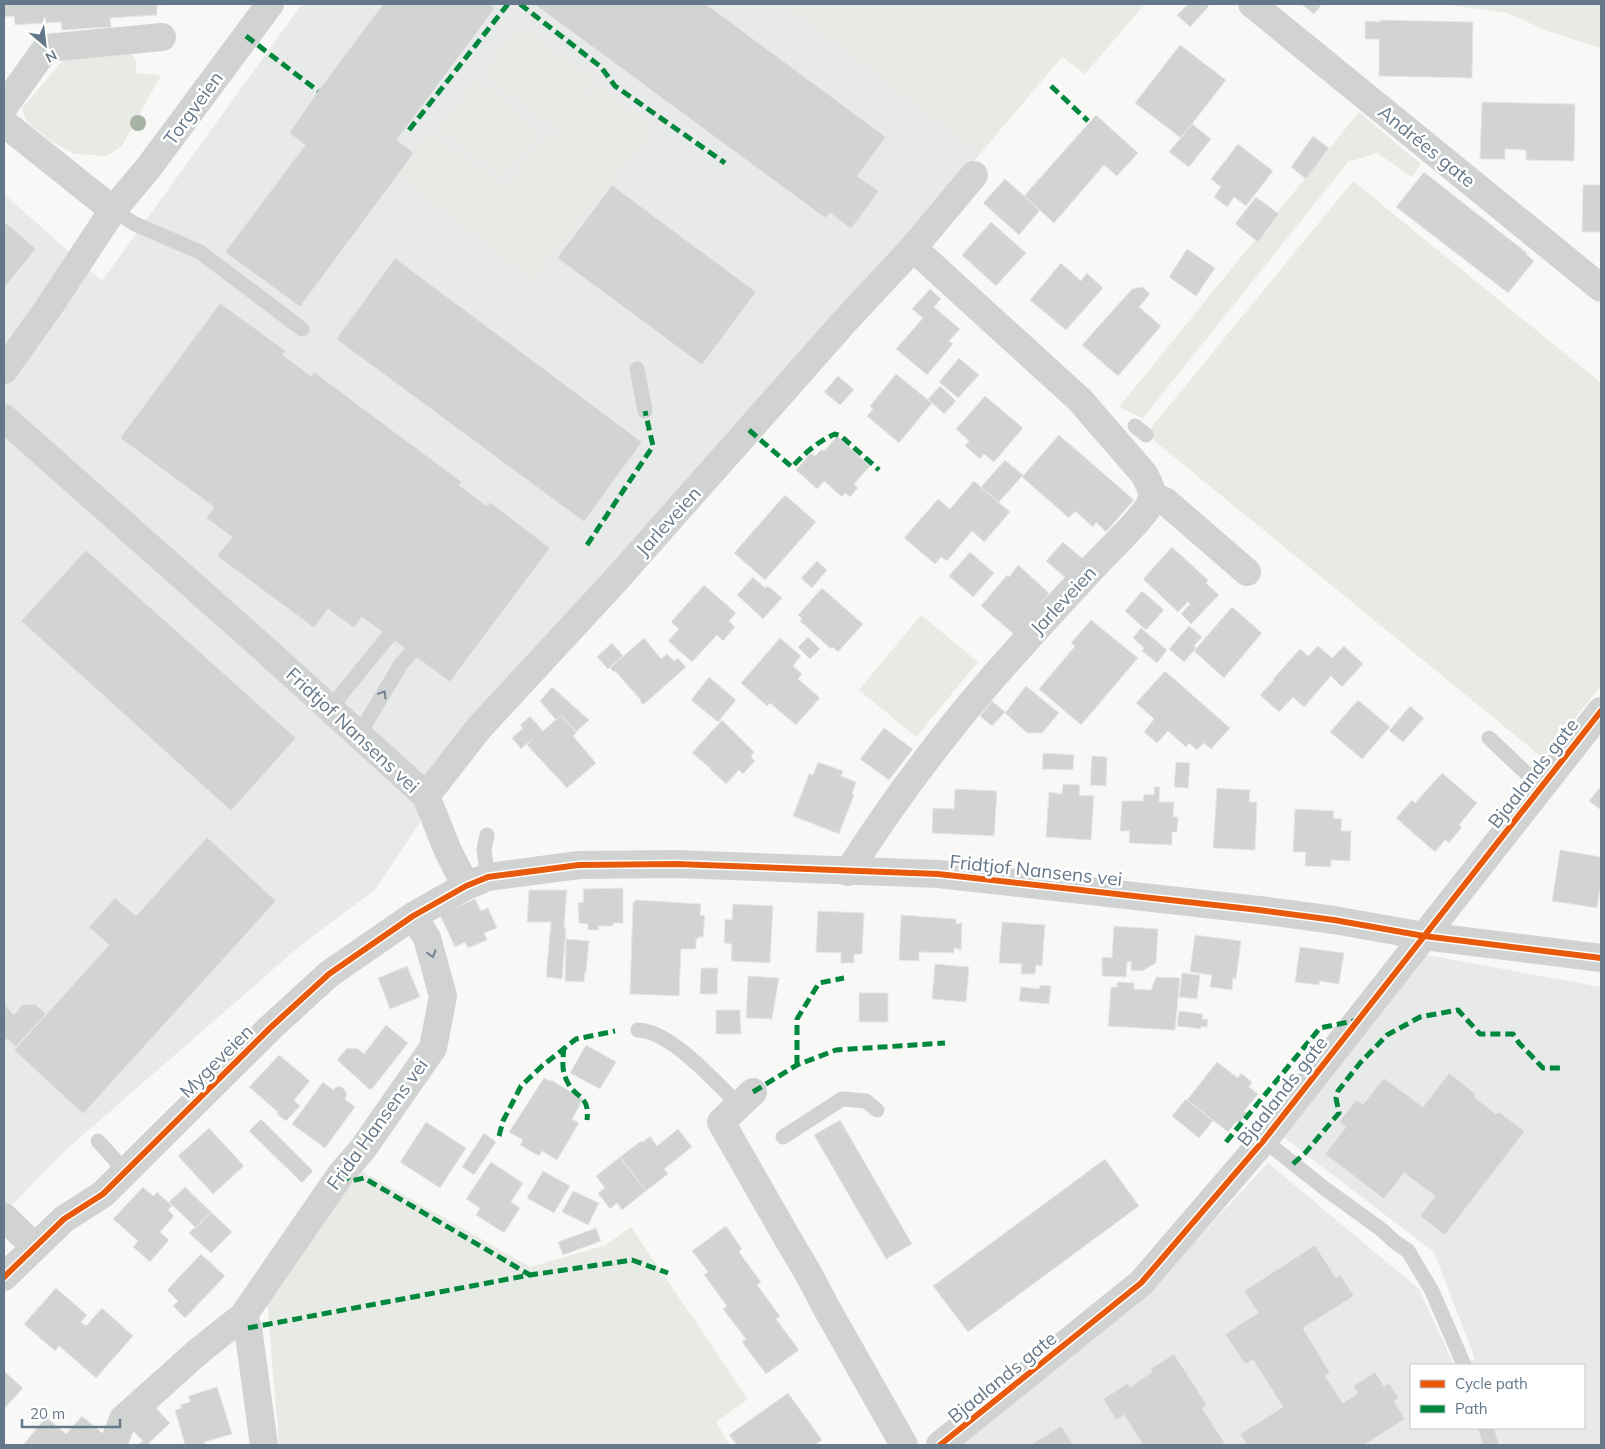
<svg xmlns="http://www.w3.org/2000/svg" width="1605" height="1449" viewBox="0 0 1605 1449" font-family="Mulish,sans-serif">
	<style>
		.built { fill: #e8e9e9 }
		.green { fill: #e8ebe5 }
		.building { fill: #d2d4d4; stroke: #e7e7e6 }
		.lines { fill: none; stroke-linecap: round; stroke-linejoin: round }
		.lane { stroke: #d1d3d3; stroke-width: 15 }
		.street { stroke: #d1d3d3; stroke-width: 28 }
		.quiet { stroke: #00873e; stroke-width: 5; stroke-dasharray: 10 5; stroke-linecap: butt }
		.cycleway-casing { stroke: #fff; stroke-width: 9 }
		.cycleway { stroke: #e8590c; stroke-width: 6 }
		.tree { fill: #a7b3a4 }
		.oneway { stroke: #708190 }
		.labels { text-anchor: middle; stroke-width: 5; stroke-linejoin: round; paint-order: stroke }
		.street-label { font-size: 19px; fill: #657889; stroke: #fff }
	</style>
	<rect width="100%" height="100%" fill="#f8f8f7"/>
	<path class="built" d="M302 4H782L980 154 442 789 375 890 301 945 67 1149 4 1213V194L102 281Z
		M1427 955 1601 987V1445H953L1150 1290 1268 1163 1419 1289 1454 1365H1411V1428H1584V1365H1461L1475 1359 1434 1252 1283 1137Z"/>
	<path class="green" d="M782 4H1145L1085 74 1062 57 980 154Z
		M1443 4H1601V48L1547 31 1508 13Z
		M519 24 594 79 571 116 597 85 656 128 532 280 393 172 431 133 506 185 545 133 553 137 558 131 481 73Z
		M129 51 136 61V73L161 75 122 146 107 156 74 154 49 140 26 121 22 108 63 60Z
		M477 77 541 131 503 179 436 129Z
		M1359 112 1421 164 1412 177 1377 153 1348 162 1143 418 1119 407Z
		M1353 181 1601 383V686L1543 758 1146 434Z
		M921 615 978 662 916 737 859 690Z
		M362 1171 530 1267 606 1245 631 1227 748 1399 716 1422 729 1444 726 1445H279L267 1300 351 1181Z"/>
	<path class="building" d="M4 4H178L157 5V15L110 18 111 27 62 30 61 22 15 25 14 16 4 17Z
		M383 4H490L495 8 397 140 414 153 300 307 225 252 305 145 289 133 318 91Z
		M534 4H706L886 137 857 176 879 191 851 229 830 213 825 218Z
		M1188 4H1207L1209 6 1190 27 1177 15Z
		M1301 4H1322L1314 14Z
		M1380 20 1473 22 1472 78 1379 76V39H1365V21L1380 22Z
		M1180 45 1226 80 1181 138 1135 103Z
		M1482 102 1575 104 1574 161 1526 160V150L1505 149V159H1480Z
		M1096 115 1138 153 1117 176 1104 165 1054 223 1024 196Z
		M1192 124 1211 139 1189 167 1169 152Z
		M1313 136 1329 148 1306 179 1291 167Z
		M1238 144 1273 171 1246 206 1234 197 1227 207 1214 197 1221 187 1211 179Z
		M1424 172 1527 253 1526 254 1534 261 1508 293 1396 207Z
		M1005 179 1040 210 1019 235 983 203Z
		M612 185 756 292 702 365 557 258Z
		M1583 185H1601V232H1582Z
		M1256 197 1279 214 1258 242 1235 224Z
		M4 221 36 249 4 288Z
		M991 222 1026 253 996 286 962 255Z
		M1187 249 1215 268 1196 296 1169 277Z
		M395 258 642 442 584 522 336 339Z
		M1061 263 1081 281 1087 273 1103 288 1066 330 1030 300Z
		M1143 287 1150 294 1139 307 1161 326 1118 376 1082 345 1132 289Z
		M930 289 941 299 934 307 960 329 949 341 953 344 927 375 896 349 923 318 912 309Z
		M220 303 286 351 283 355 311 376 314 372 462 482 459 485 487 506 490 502 550 548 450 682 362 617 354 628 328 609 314 628 217 556 232 537 206 518 214 507 120 438Z
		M959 358 979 375 958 398 939 382Z
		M896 374 932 403 899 443 867 416 873 409 870 406Z
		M838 376 854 390 840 405 824 392Z
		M940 386 956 401 944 414 928 399Z
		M985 396 1023 428 994 462 984 454 980 459 965 446 969 441 956 429Z
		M1059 435 1134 500 1106 532 1096 522 1093 527 1075 511 1069 518 1022 477Z
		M837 436 870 466 854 484 858 488 850 497 845 493 842 497 824 481 817 489 796 470 811 453 815 456 822 449 824 451Z
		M1005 460 1023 475 999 502 981 487Z
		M974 481 1010 512 984 542 972 531 947 561 941 557 935 564 904 538 938 499 950 509Z
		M785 495 816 522 765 580 734 553Z
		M1063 542 1083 559 1066 578 1046 561Z
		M1172 547 1208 580 1206 583 1219 595 1191 624 1181 614 1190 604 1188 602 1178 612 1143 579Z
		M86 550 296 738 231 811 21 621Z
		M970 552 994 573 973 597 949 576Z
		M817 561 827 570 812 588 801 578Z
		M1018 565 1049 593 1041 603 1042 604 1016 636 981 606 1007 575 1009 577Z
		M753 577 765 588 768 586 782 598 763 619 737 595Z
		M704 585 736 613 729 621 735 627 723 641 717 635 692 662 668 641 679 629 671 622Z
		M822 588 863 624 838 652 833 647 831 649 800 621 802 619 798 615Z
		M1142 591 1164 610 1146 630 1125 611Z
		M1232 607 1262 633 1224 678 1194 651Z
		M1091 620 1138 658 1081 725 1039 689 1075 646 1071 643Z
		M1189 626 1202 637 1194 646 1196 648 1184 662 1169 649Z
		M1141 628 1167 650 1157 663 1142 651 1144 648 1133 638Z
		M808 637 820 649 810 659 798 647Z
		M644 638 661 659 667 654 674 661 678 658 686 667 643 705 640 701 641 700 615 671 614 672 610 668Z
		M780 638 801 656 793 666 802 674 798 679 820 698 796 725 770 703 767 706 741 683Z
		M612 643 623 656 608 669 597 657Z
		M1318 646 1332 658 1344 646 1363 664 1342 687 1331 676 1304 707 1293 697 1279 712 1260 695 1274 680 1273 679 1300 649 1308 656Z
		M1165 671 1230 728 1211 749 1204 743 1197 750 1189 743 1186 747 1168 731 1157 743 1144 732 1154 719 1136 703Z
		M709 677 736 700 718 722 691 700Z
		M1026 686 1059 713 1042 733H1027L1005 713Z
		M552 687 589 720 576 732 561 715 556 720 540 701Z
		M1358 700 1390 727 1362 759 1330 732Z
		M992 701 1005 712 992 726 980 716Z
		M1410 706 1424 718 1403 742 1389 731Z
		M561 715 577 732 573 736 596 763 567 788 527 745 532 739 521 749 512 738 523 728 520 725 530 716 543 731Z
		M722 720 754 752 751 757 755 761 743 774 739 770 726 784 710 769V768L692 753Z
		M884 728 913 749 889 780 860 759Z
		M1043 753 1074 755 1073 770 1042 769Z
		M1092 756 1107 757 1106 786 1090 785Z
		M818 762 843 771 841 776 856 782 852 794 854 795 839 834 793 816 809 774 813 775Z
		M1176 762 1190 763 1188 788 1174 787Z
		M1442 773 1477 803 1459 825 1462 827 1449 843 1445 840 1435 852 1396 818 1412 800 1415 803Z
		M1063 784 1080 785 1079 795 1094 796 1091 840 1046 837 1049 792 1062 794Z
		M1601 786V810L1589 801Z
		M1154 787H1160L1159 802H1174L1173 817H1178L1177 832H1172V845L1129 843 1130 831H1120L1122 801H1143L1144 794 1154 795Z
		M1217 788 1250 790 1249 802H1257L1255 850 1213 848Z
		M955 789 997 791 994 836 932 833 933 808 954 809Z
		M1295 809 1334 811 1333 818 1342 819 1341 831H1351L1350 861 1331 860V867L1305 866 1306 852H1293Z
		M207 837 276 901 83 1114 14 1050 109 945 89 927 115 898 136 916Z
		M1560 850 1601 857V884L1597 908 1552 901Z
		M623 888V923H613V926H598L599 930H588V924L579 923 578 903 584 902 583 889Z
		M529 890H567L564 928H566L562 979 546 977 551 922H527Z
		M475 899 481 911 488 908 497 928 484 933 487 940 468 948 465 942 455 947 440 915Z
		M635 900 701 904 700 915 705 916 703 937H698L697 940 696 939V949H681L679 996 630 994 633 902H635Z
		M733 904 773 906 770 963 731 961 732 946 731 944 724 943 725 919 732 920Z
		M818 911 864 913 862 954H854V963H841V953L816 952Z
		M901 915 956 919V924L962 923 961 950 954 948V953L919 952V961L899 960Z
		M1002 922 1045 925 1042 966 1036 965 1035 974H1021L1022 964 999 963Z
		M1114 926 1158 929 1156 963 1142 971 1131 970V962H1127L1126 977 1102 976V957L1112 958Z
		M1195 935 1241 941 1236 979 1233 978 1232 990 1210 987 1212 975 1190 972Z
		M566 939 589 941 586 973 585 972 584 982 565 981Z
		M1300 947 1344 953 1339 984 1320 981 1319 985 1295 982Z
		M935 964 969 967 966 1002 932 999Z
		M407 966 420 997 390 1009 378 978Z
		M701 968H718L717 994H700Z
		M1182 973 1200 975 1197 999 1179 997Z
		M748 976 779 978 772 1019 746 1018Z
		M1156 977 1180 978 1175 1030 1108 1026 1111 987H1117V982L1134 983V989L1151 990Z
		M1040 985 1051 986 1049 1004 1019 1001 1021 987 1039 989Z
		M859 993H888V1022H859Z
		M4 1004 14 1015 22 1005 35 1004 46 1014 16 1047 7 1039 4 1042Z
		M716 1010H740L741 1034H716Z
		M1179 1011 1203 1014 1202 1019H1208L1207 1027 1201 1026V1029L1177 1026Z
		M386 1025 408 1043 372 1089H369L337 1060 347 1048 358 1049 364 1054Z
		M586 1045 616 1062 600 1089 570 1073Z
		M279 1055 310 1081 294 1100 300 1106 286 1121 277 1114 278 1112 249 1087Z
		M1217 1062 1238 1078 1241 1073 1252 1082 1249 1087 1258 1094 1244 1111 1247 1113 1239 1123 1236 1122 1228 1132 1187 1100Z
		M1449 1073 1476 1094 1474 1097 1496 1114 1499 1112 1525 1131 1445 1235 1420 1216 1435 1196 1404 1173 1384 1199 1325 1154 1346 1127 1339 1122 1356 1100 1363 1104 1384 1078 1423 1107Z
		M544 1078 550 1081 551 1080 583 1099 572 1119 579 1123 557 1160 542 1151 539 1156 520 1145 523 1140 509 1132Z
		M323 1082 333 1090 338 1086 343 1088 347 1094 345 1099 355 1107 325 1148 292 1124Z
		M1186 1099 1213 1121 1199 1138 1172 1116Z
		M261 1119 313 1171 302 1183 249 1131Z
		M840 1120 912 1244 886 1259 814 1135Z
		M426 1122 466 1148 440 1188 400 1162Z
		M209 1128 244 1166 213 1194 178 1156Z
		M678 1129 692 1147 664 1169 668 1174 646 1191 620 1157 641 1141 643 1142 650 1136 657 1146Z
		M484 1133 496 1142 474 1175 462 1167Z
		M620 1157 646 1191 622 1210 617 1203 610 1209 598 1193 605 1188 596 1176Z
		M1105 1159 1139 1206 968 1332 933 1286Z
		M491 1162 523 1183 511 1202 520 1208 504 1233 476 1215 480 1208 466 1199Z
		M543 1171 570 1186 554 1213 527 1198Z
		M143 1187 153 1196 157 1192 172 1206 168 1210 174 1216 160 1232 169 1240 150 1262 133 1247 138 1241 113 1219Z
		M185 1187 211 1212 196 1228 169 1202Z
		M573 1191 599 1203 588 1225 562 1212Z
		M211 1212 232 1232 211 1253 189 1233Z
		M726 1226 742 1249 739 1252 761 1282 757 1285 780 1316 776 1319 799 1350 766 1374 742 1342 746 1339 723 1309 727 1306 704 1275 708 1272 692 1251Z
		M596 1228 601 1241 563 1255 558 1242Z
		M1315 1245 1336 1278 1340 1274 1354 1296 1303 1328 1330 1373 1325 1376 1343 1403 1358 1393 1353 1386 1375 1372 1384 1386 1389 1383 1399 1398 1394 1401 1405 1419 1364 1445H1245L1246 1444 1240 1434 1283 1407 1253 1360 1245 1364 1225 1334 1258 1313 1244 1291Z
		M201 1254 225 1276 185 1318 173 1306 178 1301 167 1290Z
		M56 1288 87 1315 81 1322 86 1326 102 1308 133 1336 96 1378 59 1346 55 1351 24 1324Z
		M1174 1354 1207 1405 1202 1408 1226 1445H1143L1124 1415 1116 1420 1103 1399 1128 1383 1130 1387 1152 1372 1150 1369Z
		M4 1371 23 1388 4 1409Z
		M217 1387 232 1434 204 1442 205 1445H185L175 1410 182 1408 180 1405 190 1402 189 1396Z
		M788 1393 822 1440 815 1445H737L729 1435Z
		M154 1406 170 1423 147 1445H138L143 1441 130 1428Z
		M82 1416 108 1438 102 1445H23L46 1417 66 1434Z
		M1061 1426 1074 1445H1030Z"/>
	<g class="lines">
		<path class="lane" d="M113 210 135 224 200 252 302 329
			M637 369 645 411
			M1135 426 1146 435
			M330 708 388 637
			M358 736 401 664 411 653
			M1489 738 1542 788
			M487 835 484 850 488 877
			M638 1030C671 1031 715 1082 739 1105
			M783 1137 842 1099 866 1101 877 1110
			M1264 1140 1324 1188 1382 1230 1395 1242 1408 1251 1432 1291 1464 1365
			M98 1141 126 1172
			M1486 1428 1491 1445"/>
		<path class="street" d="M1252 4 1601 288
			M4 107 46 48 162 37
			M4 123 113 210
			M4 370 51 304 113 210 149 167 270 4
			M4 418 270 654 426 796 448 851 466 886
			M1152 496 1165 501 1247 572
			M426 796 479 728 614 582 845 321 913 248 974 175
			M848 872C899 792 957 716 1021 646 1046 618 1072 590 1098 562 1114 545 1133 528 1147 509 1156 495 1151 487 1144 474L1080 400 913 248
			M753 1092 721 1122 785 1234 808 1273 827 1309 904 1445
			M4 1217 35 1247
			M4 1277 64 1219 103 1194 270 1028 329 974 413 916 466 886 488 877 579 865 676 864 938 874 1259 910 1334 920 1424 936 1601 958
			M243 1316 248 1328 264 1445
			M113 1445 123 1419 200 1350 243 1316 341 1174 362 1150 433 1048 443 996 427 938 413 916
			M940 1445 1141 1283 1264 1140 1601 711"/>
		<path class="quiet" d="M520 4 601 67 615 86 725 163
			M246 36 318 91
			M1051 86 1088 121
			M409 130 508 4
			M749 430 792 467C804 454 818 441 835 434L841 436 879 470
			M587 545 653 446 645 411
			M564 1047C563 1059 561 1070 567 1081 576 1100 590 1094 587 1120
			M797 1065V1019L819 983 844 978
			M753 1092 797 1065 836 1050 945 1043
			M499 1136 503 1121 521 1086 542 1066 576 1039 615 1031
			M1226 1142 1320 1028 1358 1020
			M1293 1164 1305 1153 1339 1113 1336 1098 1338 1091 1360 1063 1387 1035 1420 1017 1458 1010 1480 1034H1513L1519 1043 1543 1068H1563
			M341 1174 351 1181 364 1178 530 1275
			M248 1328 530 1275 632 1260 668 1273"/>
		<g class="cycleway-casing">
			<path id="cycleway" d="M4 1277 64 1219 103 1194 270 1028 329 974 413 916 466 886 488 877 579 865 676 864 938 874 1259 910 1334 920 1424 936 1601 958
				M940 1445 1141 1283 1264 1140 1601 711"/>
		</g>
		<use href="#cycleway" class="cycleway"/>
	</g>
	<circle class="tree" cx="138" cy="123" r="8"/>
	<defs><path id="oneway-chevron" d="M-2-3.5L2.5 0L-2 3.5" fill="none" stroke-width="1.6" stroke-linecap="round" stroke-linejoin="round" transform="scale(1.25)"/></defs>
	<g class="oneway">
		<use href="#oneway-chevron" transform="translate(383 694) rotate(-59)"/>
		<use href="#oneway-chevron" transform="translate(432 954) rotate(73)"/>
	</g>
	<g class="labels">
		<g class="street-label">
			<text transform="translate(193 108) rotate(-54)" y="7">Torgveien</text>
			<text transform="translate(1427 146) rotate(39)" y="7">Andrées gate</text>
			<text transform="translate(668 521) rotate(-48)" y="7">Jarleveien</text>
			<text transform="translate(1063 600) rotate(-47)" y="7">Jarleveien</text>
			<text transform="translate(353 730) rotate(43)" y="7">Fridtjof Nansens vei</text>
			<text transform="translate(1533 773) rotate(-52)" y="7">Bjaalands gate</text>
			<text transform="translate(1036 870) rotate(6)" y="7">Fridtjof Nansens vei</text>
			<text transform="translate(216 1061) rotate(-45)" y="7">Mygeveien</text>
			<text transform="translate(1282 1091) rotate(-52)" y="7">Bjaalands gate</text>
			<text transform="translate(377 1124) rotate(-54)" y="7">Frida Hansens vei</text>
			<text transform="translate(1002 1377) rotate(-39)" y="7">Bjaalands gate</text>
		</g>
	</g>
	<rect width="1605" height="1449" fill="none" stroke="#657889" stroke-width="10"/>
	<rect x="1410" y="1364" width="175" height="65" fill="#ffffff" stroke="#c1c9d0"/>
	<rect x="1420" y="1380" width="25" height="8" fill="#e8590c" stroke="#c1c9d0"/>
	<text x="1455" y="1389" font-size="15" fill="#657889">Cycle path</text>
	<rect x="1420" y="1405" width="25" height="8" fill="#00873e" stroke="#c1c9d0"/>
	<text x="1455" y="1414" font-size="15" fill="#657889">Path</text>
	<g transform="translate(45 45) rotate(152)" stroke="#ffffff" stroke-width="4" paint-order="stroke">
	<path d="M0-4L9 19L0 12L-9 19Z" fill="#657889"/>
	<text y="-8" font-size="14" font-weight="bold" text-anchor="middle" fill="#657889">N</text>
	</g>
	<path d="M22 1419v8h98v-8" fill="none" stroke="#657889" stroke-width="2.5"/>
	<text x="30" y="1419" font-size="15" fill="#657889" stroke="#ffffff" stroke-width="4" paint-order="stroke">20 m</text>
</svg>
